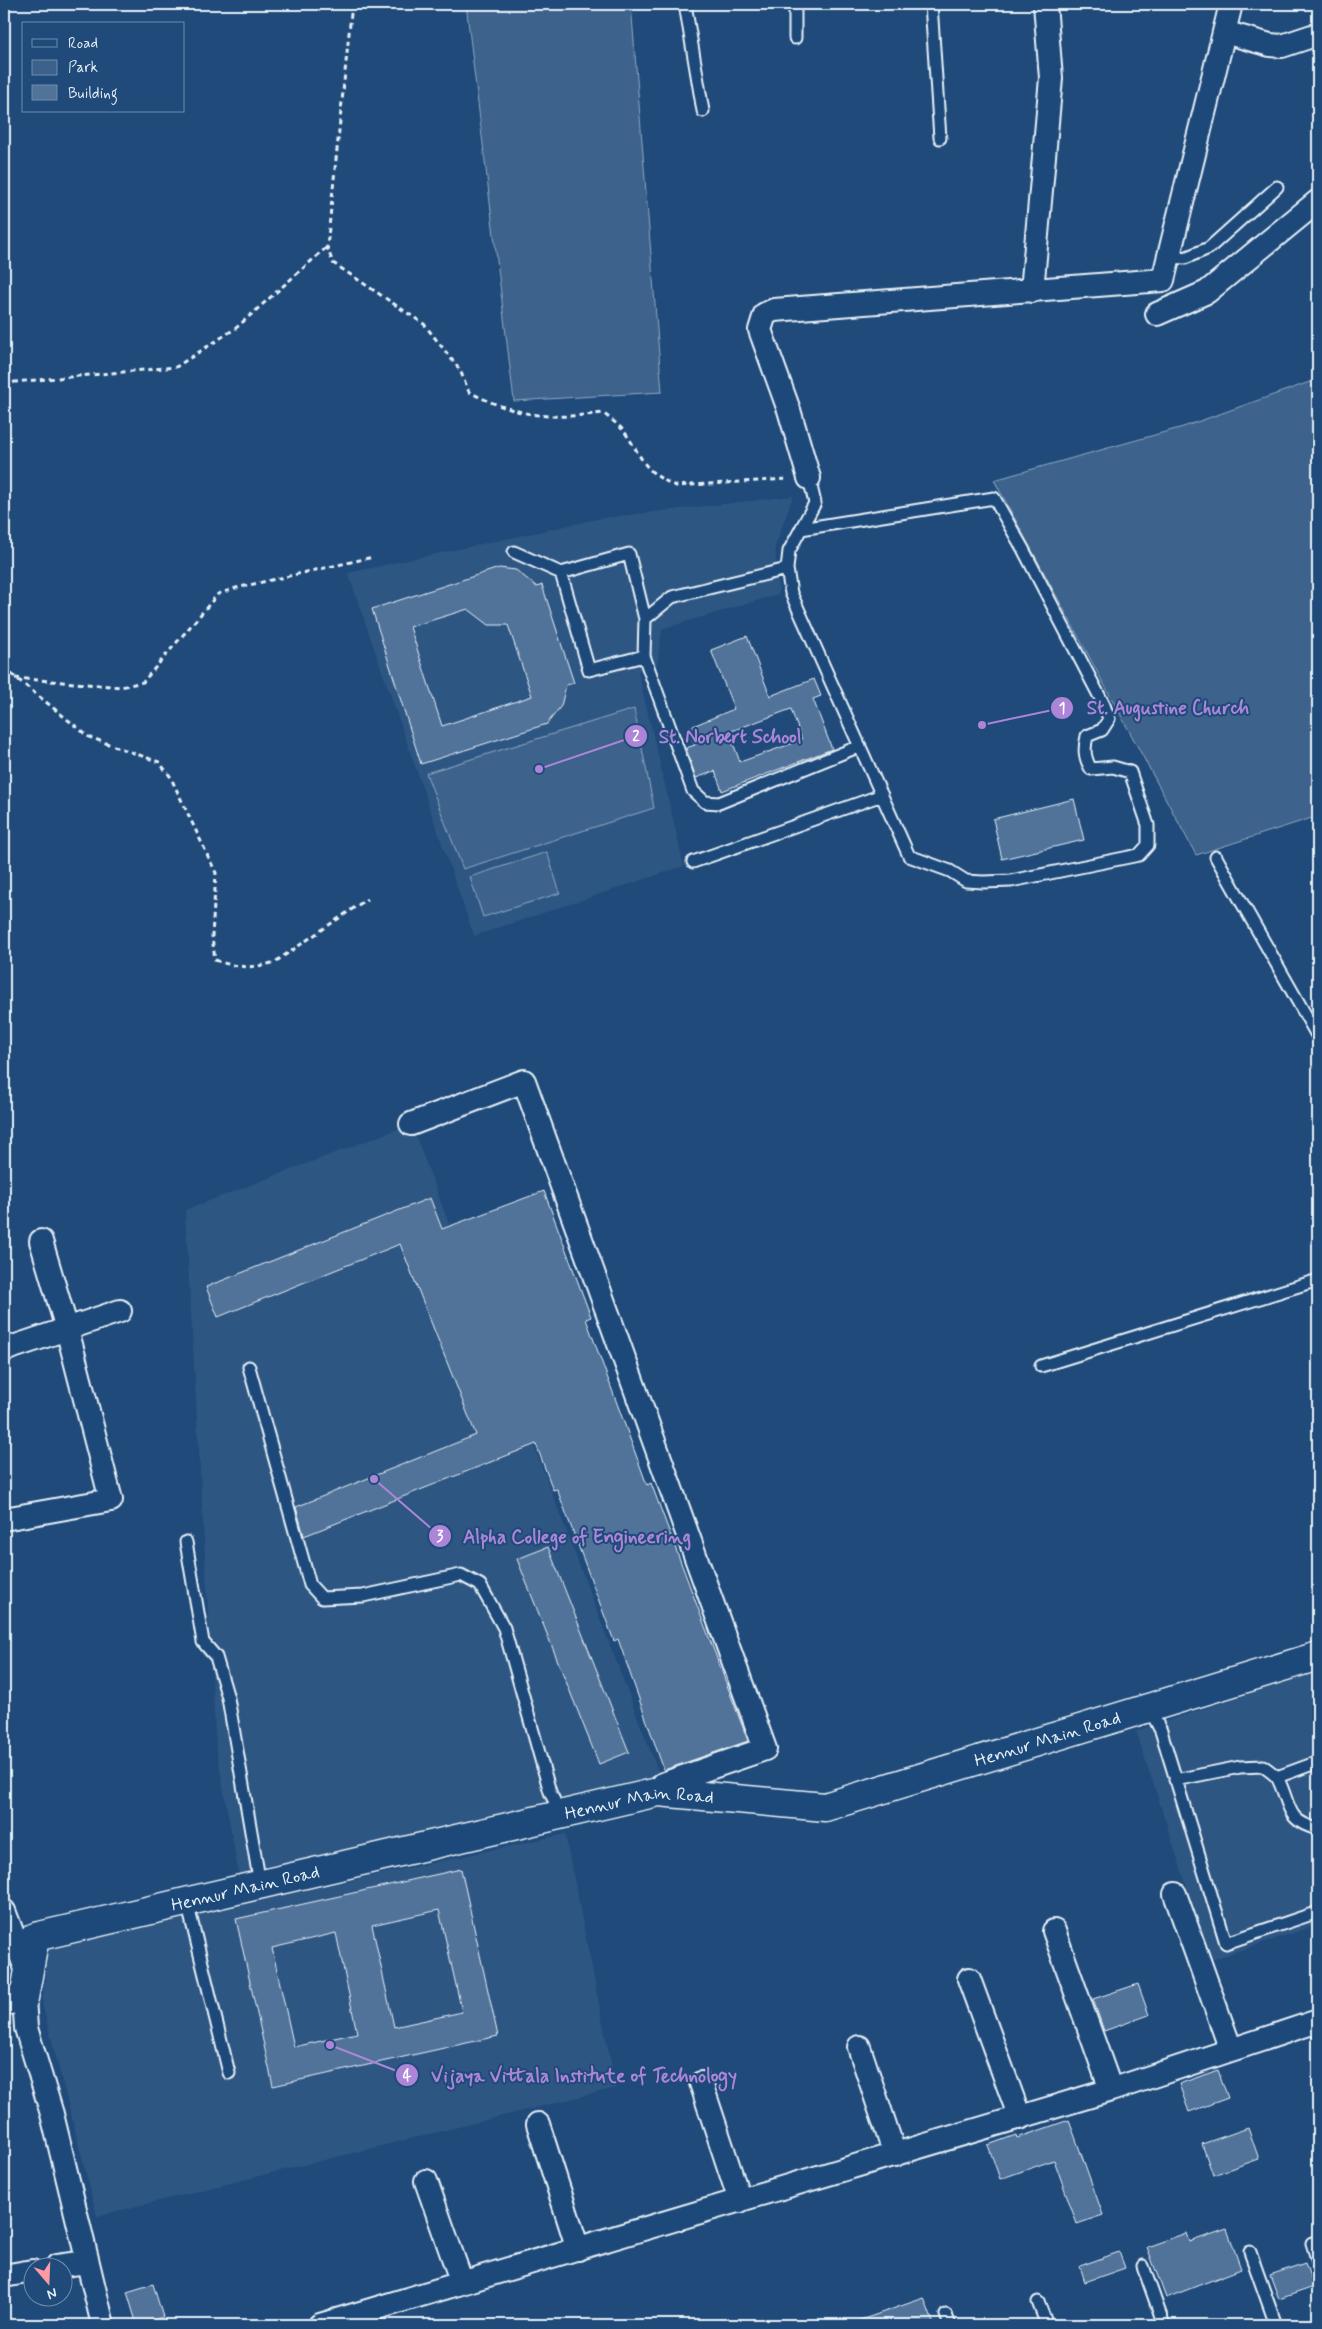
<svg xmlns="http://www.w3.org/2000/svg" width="1322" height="2329" viewBox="0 0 1322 2329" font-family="Mynerve,sans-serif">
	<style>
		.built { fill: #2e5683 }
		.green { fill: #3c628c; stroke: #92aac2 }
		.building { fill: #517399; stroke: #e8f1f8; fill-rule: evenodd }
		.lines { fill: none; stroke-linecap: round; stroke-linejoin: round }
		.service-casing { stroke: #e8f1f8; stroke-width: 15 }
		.minor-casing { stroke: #e8f1f8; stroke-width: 26 }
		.secondary-casing { stroke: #e8f1f8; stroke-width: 31 }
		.path { stroke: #e8f1f8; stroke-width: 3; stroke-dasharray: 5 4; stroke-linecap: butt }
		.service { stroke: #1f4a7a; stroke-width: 11 }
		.minor { stroke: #1f4a7a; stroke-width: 22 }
		.secondary { stroke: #1f4a7a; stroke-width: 28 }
		.labels { text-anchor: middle; stroke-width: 4; stroke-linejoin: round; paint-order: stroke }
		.street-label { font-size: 18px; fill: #e8f1f8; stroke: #1f4a7a }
		.leader { fill: none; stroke: #ac85d9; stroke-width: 2 }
		.callout-dot { fill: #ac85d9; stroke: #1f4a7a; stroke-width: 2 }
		.mark-label { font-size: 15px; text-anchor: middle; font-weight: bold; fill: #fff }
		.callout-label { font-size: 19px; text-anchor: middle; font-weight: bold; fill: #ac85d9; stroke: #1f4a7a; stroke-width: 4; stroke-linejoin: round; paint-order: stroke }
	</style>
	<rect width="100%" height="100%" fill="#1f4a7a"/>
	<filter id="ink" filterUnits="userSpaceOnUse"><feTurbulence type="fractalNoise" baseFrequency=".02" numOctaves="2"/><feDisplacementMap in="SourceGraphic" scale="10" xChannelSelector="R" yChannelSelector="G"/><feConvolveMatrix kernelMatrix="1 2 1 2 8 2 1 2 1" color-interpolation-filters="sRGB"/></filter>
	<g filter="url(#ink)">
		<path class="built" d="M793 496 775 547 779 594 662 629 657 666 638 671 684 866 474 936 348 573 602 518Z
			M411 1124 663 1784 239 1876 216 1747 185 1210Z
			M1318 1671V1925L1211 1960 1136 1731Z
			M565 1834 616 2088 97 2216 42 2003 49 1946Z"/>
		<path class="green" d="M466 4H631L662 392 514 401Z
			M1318 379V816L1196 855 994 480 1183 427Z
			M634 709 654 808 463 869 426 773Z
			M547 852 560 893 483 917 470 877Z"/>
		<path class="building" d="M499 568 516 570 537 587 542 585 574 683 566 685 561 706 547 724 421 764 372 609ZM468 609 489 625H508L532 696 442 726 410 627Z
			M747 636 770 696 814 679 821 696 813 699 832 749 722 791 715 771 696 778 686 748 695 745 688 728 734 709 711 650ZM791 709 802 740 740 762 729 732Z
			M1074 799 1084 840 1002 859 993 819Z
			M544 1191 591 1317 586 1319 647 1485 651 1483 748 1741 664 1770 618 1639 614 1641 557 1489 553 1490 536 1444 304 1536 296 1507 476 1435 400 1244 218 1317 206 1287 430 1198 442 1229Z
			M548 1547 629 1752 599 1764 517 1559Z
			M461 1869 498 2036 273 2086 236 1919ZM439 1910 462 2012 394 2027 372 1925ZM336 1933 357 2033 294 2047 272 1948Z
			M1138 1984 1149 2015 1104 2031 1093 1999Z
			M1218 2070 1228 2098 1189 2112 1179 2084Z
			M1069 2120 1103 2215 1077 2224 1054 2160 1000 2179 988 2145 1016 2135 1017 2138Z
			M1248 2128 1259 2159 1213 2175 1202 2144Z
			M1227 2229 1241 2269 1166 2298 1147 2247 1186 2233 1189 2242Z
			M1119 2252 1125 2268 1085 2282 1080 2266Z
			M1305 2263 1314 2287 1279 2299 1270 2275Z
			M153 2284 163 2317 137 2325 127 2292Z
			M924 2298 934 2325H852V2323Z"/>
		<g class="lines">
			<g class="service-casing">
				<path id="service" d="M685 4 703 111
					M931 4 940 138
					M795 38V4
					M1169 257 1185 258 1209 248 1277 187
					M801 529 994 498 1023 549 1104 705 1109 719 1102 730 1087 736C1084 749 1084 757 1091 769L1113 767 1130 772 1148 825V845L1139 855 1011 881 983 882 966 881 950 871 909 856 791 593 787 569 789 551 815 503 809 478
					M514 552 561 573 589 670 644 656
					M787 569 672 597 645 619 644 656 693 791 705 802 719 803 860 746
					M561 573 629 554 645 619
					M1216 857 1318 1037
					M693 862 882 795
					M1041 1366 1318 1280
					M249 1367 310 1585 322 1598 363 1596 461 1575 480 1585 504 1628 550 1792 561 1815
					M186 1542 203 1642 216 1657 228 1698 260 1884
					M1149 1708 1161 1731 1226 1943 1318 1912
					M1277 1777 1318 1762
					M1175 1780 1240 1767 1263 1766C1268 1770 1275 1774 1278 1779 1291 1805 1285 1821 1318 1829
					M187 1902 229 2073
					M1312 2243 1318 2262
					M1250 2252 1276 2325
					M1143 2266 1164 2325
					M1038 2302 1047 2325
					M946 2315 950 2325"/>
			</g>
			<g class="minor-casing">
				<path id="minor" d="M1224 32 1270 45 1282 46 1318 34
					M1032 291 1051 78 1045 4
					M1157 314 1207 292 1318 201
					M809 478 789 410 760 330 765 314 774 310 1163 280 1231 4
					M411 1124 524 1081 765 1749 663 1784 658 1792
					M4 1350 120 1311
					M4 1519 111 1500 67 1329 41 1241
					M1175 1894 1231 2050
					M4 1911 28 1974
					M1054 1931 1111 2090
					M969 1979 1020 2118
					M24 1998 26 2028 52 2114 103 2325
					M859 2047 895 2155
					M701 2083 740 2201
					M538 2124 578 2249
					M426 2181 462 2283
					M57 2266 86 2262
					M4 2276 32 2271
					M320 2325 1111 2090 1318 2021"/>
			</g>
			<g class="secondary-casing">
				<g id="secondary">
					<path id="s1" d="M4 2001 24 1998 35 1937 658 1792 825 1807 1318 1656"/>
				</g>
			</g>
			<path class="path" d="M352 4 327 247 333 263 424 324 460 370 469 392C519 417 548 420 603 413 610 419 621 426 626 434 644 460 643 472 676 486L789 479
				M4 383 176 367 236 328 327 247
				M4 668 89 737 159 762 170 776 216 873 212 936 215 960C237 968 253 969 275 962L367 899
				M15 678 121 687 143 682 218 594 236 588 373 557"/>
			<use href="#service" class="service"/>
			<use href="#minor" class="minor"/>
			<use href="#secondary" class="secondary"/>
		</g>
	</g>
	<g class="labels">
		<g class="street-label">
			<text dy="6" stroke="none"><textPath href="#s1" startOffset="1122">Hennur Main Road</textPath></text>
			<text dy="6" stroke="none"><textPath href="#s1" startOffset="702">Hennur Main Road</textPath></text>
			<text dy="6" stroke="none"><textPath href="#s1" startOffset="298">Hennur Main Road</textPath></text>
		</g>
	</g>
	<path class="leader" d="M982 725L1062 708M539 769L636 736M374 1479L440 1536M330 2045L407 2075"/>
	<g class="callout-dot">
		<circle cx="982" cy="725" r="5"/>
		<circle cx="539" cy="769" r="5"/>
		<circle cx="374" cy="1479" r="5"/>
		<circle cx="330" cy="2045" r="5"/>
		<circle cx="1062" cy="708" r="12"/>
		<circle cx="636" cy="736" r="12"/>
		<circle cx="440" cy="1536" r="12"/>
		<circle cx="407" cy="2075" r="12"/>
	</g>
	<g class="mark-label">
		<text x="1062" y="713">1</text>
		<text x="636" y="741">2</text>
		<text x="440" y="1541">3</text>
		<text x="407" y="2080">4</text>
	</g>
	<g class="callout-label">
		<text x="1168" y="714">St. Augustine Church</text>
		<text x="730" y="743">St. Norbert School</text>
		<text x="577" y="1543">Alpha College of Engineering</text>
		<text x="584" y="2082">Vijaya Vittala Institute of Technology</text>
	</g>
	<rect width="1322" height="2329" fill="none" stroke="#1f4a7a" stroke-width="20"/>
	<rect x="10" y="10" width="1302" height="2309" fill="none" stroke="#e8f1f8" stroke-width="2" filter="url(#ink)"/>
	<rect x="22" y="22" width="162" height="90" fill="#1f4a7a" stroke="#6f8dac"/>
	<rect x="32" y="39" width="25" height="8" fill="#1f4a7a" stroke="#6f8dac"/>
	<text x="68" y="48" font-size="15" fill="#e8f1f8">Road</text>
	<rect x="32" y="60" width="25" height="15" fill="#3c628c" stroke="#6f8dac"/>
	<text x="68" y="72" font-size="15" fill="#e8f1f8">Park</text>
	<rect x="32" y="85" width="25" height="15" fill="#517399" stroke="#6f8dac"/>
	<text x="68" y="98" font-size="15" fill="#e8f1f8">Building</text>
	<g transform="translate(48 2282) rotate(161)"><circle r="24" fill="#1f4a7a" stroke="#6f8dac"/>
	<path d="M0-4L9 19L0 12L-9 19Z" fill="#ff9aa2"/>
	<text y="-8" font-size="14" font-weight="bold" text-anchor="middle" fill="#e8f1f8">N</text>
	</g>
</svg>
